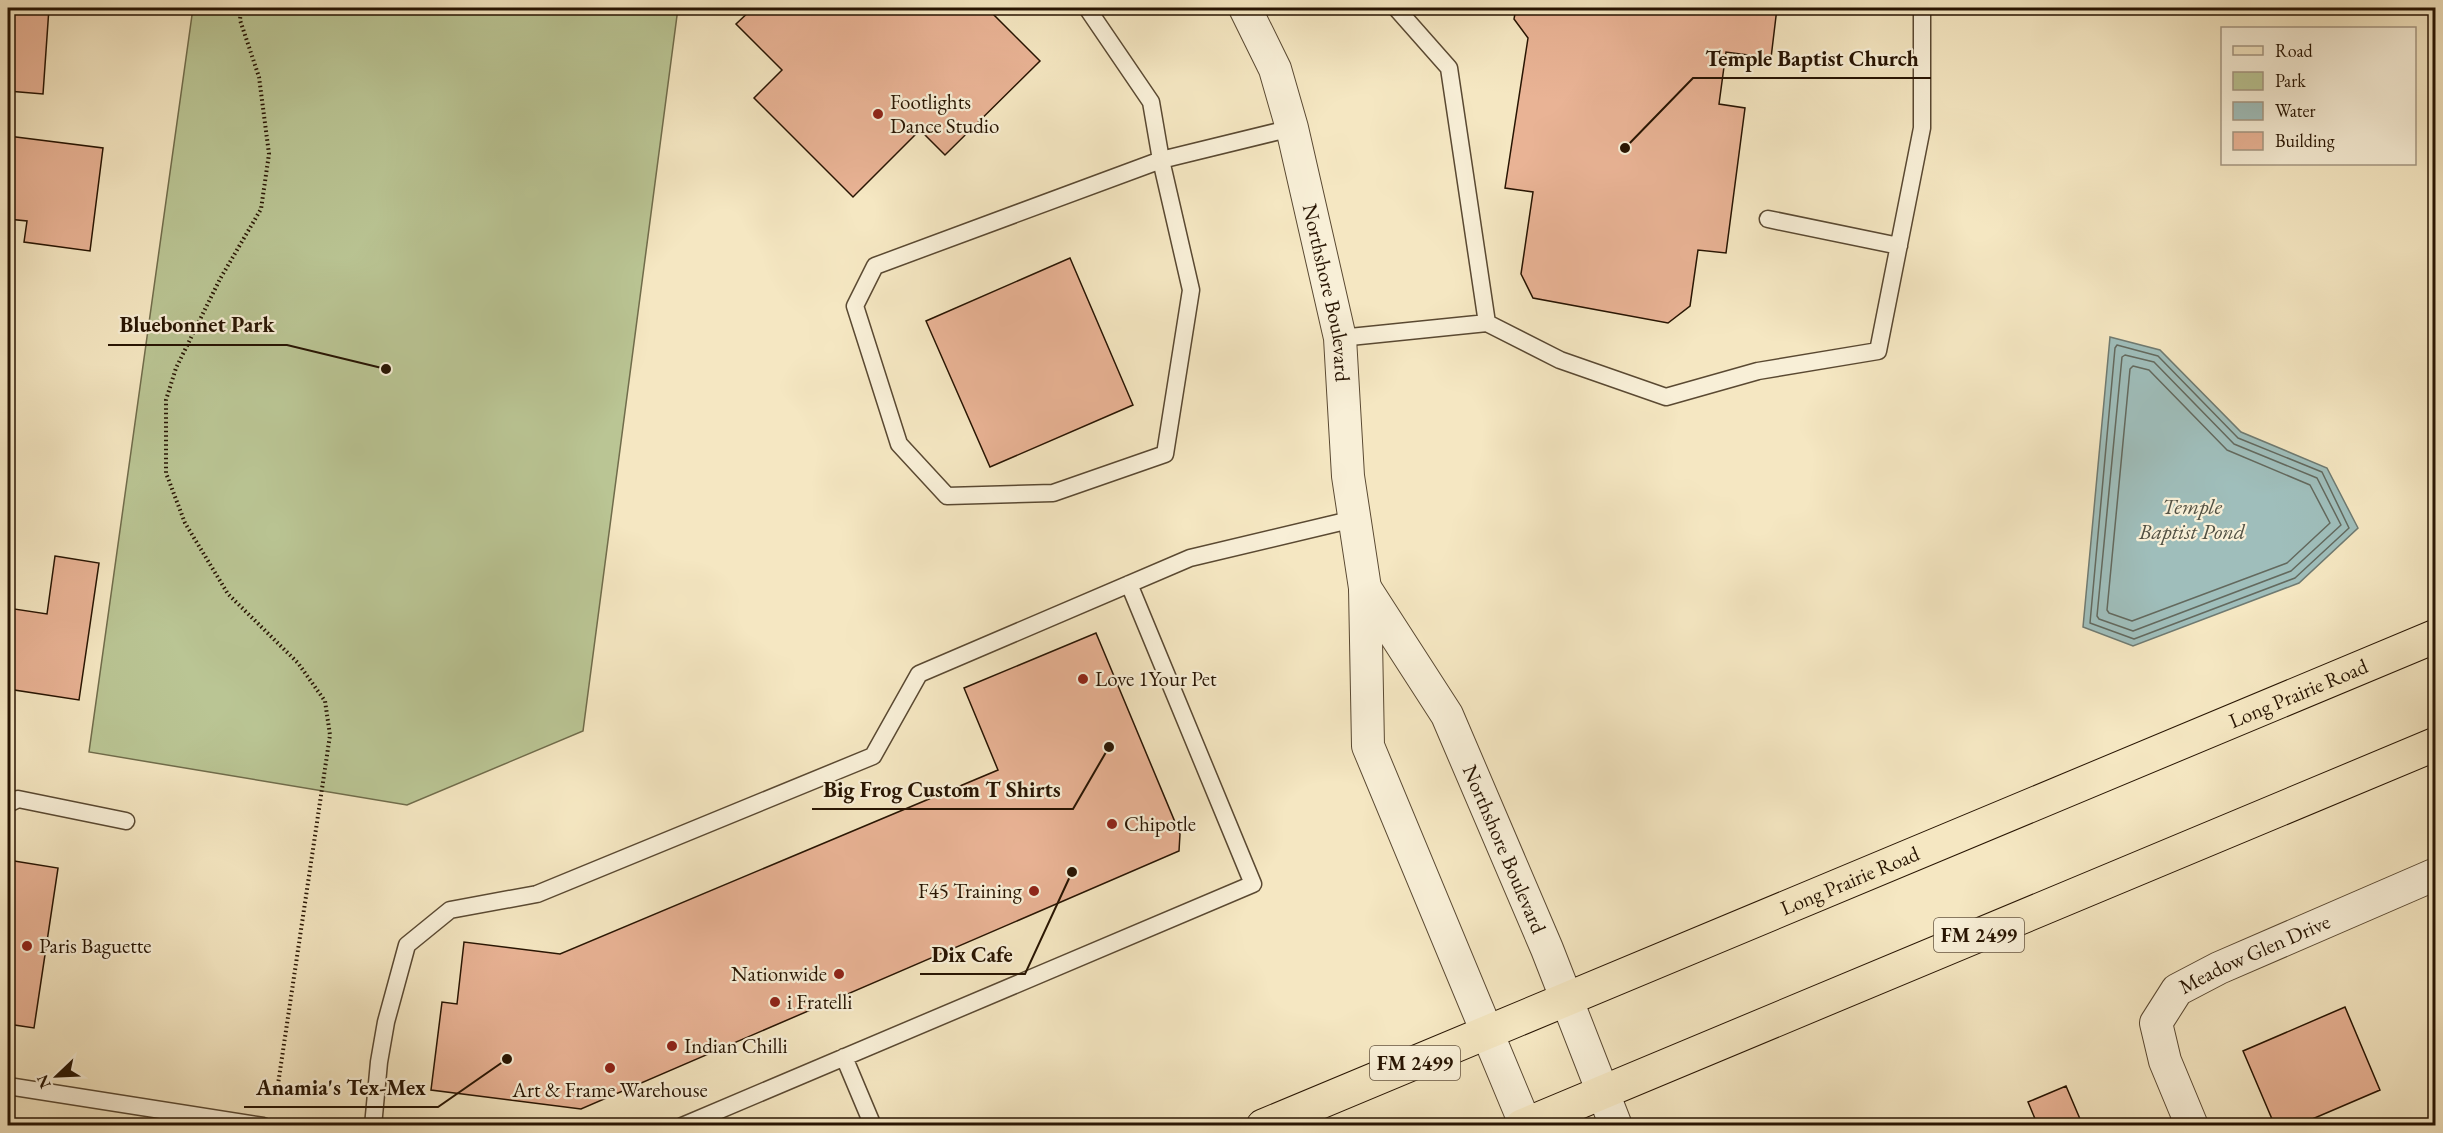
<svg xmlns="http://www.w3.org/2000/svg" width="2443" height="1133" viewBox="0 0 2443 1133" font-family="'EB Garamond',serif">
	<style>
		.green { fill: #bac594; stroke: #706c4b; stroke-width: 1.5 }
		.water { fill: #9fbebb; stroke: #6f7a71; stroke-width: 1.5 }
		.lines { fill: none; stroke-linecap: round; stroke-linejoin: round }
		.shore { stroke: #63695e; stroke-width: 1.5 }
		.building { fill: #e9b395; stroke: #271402; stroke-width: 1.5 }
		.service-casing { stroke: #5a4932; stroke-width: 19 }
		.minor-casing { stroke: #5a4932; stroke-width: 34 }
		.primary-casing { stroke: #271402; stroke-width: 35 }
		.path { stroke: #271402; stroke-width: 4; stroke-dasharray: 1.5 3; stroke-linecap: butt }
		.service { stroke: #f8efd7; stroke-width: 16 }
		.minor { stroke: #f8efd7; stroke-width: 32 }
		.primary { stroke: #f5e7c2; stroke-width: 33 }
		.poi-dot { fill: #8f2418; stroke: #f8efd7; stroke-width: 2 }
		.labels { text-anchor: middle; stroke-width: 4.5; stroke-linejoin: round; paint-order: stroke }
		.shield { fill: #f8efd7; stroke: #665642; stroke-width: 1.5 }
		.shield-label { font-size: 20px; font-weight: bold; fill: #271402 }
		.poi-label { font-size: 21px; fill: #271402; stroke: #f8efd7; text-anchor: start }
		.street-label { font-size: 21px; fill: #271402; stroke: #f8efd7 }
		.water-label { font-size: 22px; font-style: italic; fill: #515043; stroke: #f8efd7 }
		.leader { fill: none; stroke: #271402; stroke-width: 2 }
		.callout-dot { fill: #271402; stroke: #f8efd7; stroke-width: 2 }
		.callout-label { font-size: 22px; text-anchor: middle; font-weight: bold; fill: #271402; stroke: #f8efd7; stroke-width: 4.5; stroke-linejoin: round; paint-order: stroke }
	</style>
	<rect width="100%" height="100%" fill="#f5e7c2"/>
	<filter id="stains"><feTurbulence type="fractalNoise" baseFrequency=".00333" numOctaves="4"/><feColorMatrix values="0 0 0 0 .2 0 0 0 0 .09 0 0 0 0 .02 0 0 0 .5 -.17"/></filter>
	<radialGradient id="worn" r=".72"><stop offset=".6" stop-color="#630" stop-opacity="0"/><stop offset="1" stop-color="#630" stop-opacity=".3"/></radialGradient>
	<path class="green" d="M193 8H678L583 731 407 805 89 752Z"/>
	<path class="water" d="M2110 337 2160 350 2241 432 2327 468 2358 528 2299 583 2133 646 2083 627Z"/>
	<g class="lines">
		<path class="shore" d="M2117 345 2158 356 2238 438 2322 472 2349 528 2295 578 2134 639 2090 623 2115 348Z
			M2125 355 2154 362 2234 444 2317 478 2341 525 2291 571 2133 631 2099 619 2097 616 2122 357Z
			M2133 366 2149 370 2227 450 2310 485 2330 523 2287 563 2132 621 2109 613 2107 610 2130 369Z"/>
	</g>
	<path class="building" d="M8 8H49L43 94 8 91Z
		M753 8H998L992 13 1040 61 945 155 920 130 853 197 754 98 782 70 736 24Z
		M1516 8H1777L1771 58 1726 52 1719 104 1745 108 1726 253 1698 250 1690 306 1668 323 1533 298 1521 274 1533 192 1505 188 1528 38 1514 19Z
		M2426 8H2436V30Z
		M8 136 103 148 90 251 24 242 27 221 8 219Z
		M1070 258 1133 405 990 467 926 321Z
		M55 556 99 563 79 700 8 689V608L47 614Z
		M1096 633 1180 834 1179 851 581 1109 431 1090 442 1002 457 1004 464 942 560 954 998 770 964 688Z
		M8 860 58 868 34 1028 8 1024Z
		M2345 1007 2380 1090 2296 1126H2275L2243 1051Z
		M2066 1086 2083 1126H2038L2028 1102Z"/>
	<g class="lines">
		<g class="service-casing">
			<path id="service" d="M1087 8 1151 102 1161 160 1191 290 1165 454 1053 493 947 496 899 444 855 306 875 266 1161 160 1292 128
				M1768 219 1899 246
				M1487 323 1560 360 1666 397 1758 371 1878 351 1922 128V8
				M1340 338 1487 323 1449 68 1396 8
				M8 804 18 799 126 821
				M844 1057 873 1126
				M8 1086 263 1126
				M373 1126 379 1062 386 1022 407 945 450 910 537 894 873 756 919 674 1190 558 1354 519
				M682 1126 1253 884 1129 584"/>
		</g>
		<g class="minor-casing">
			<g id="minor">
				<path id="s1" d="M1245 8 1275 69 1292 128 1340 338 1348 476 1365 588 1368 746 1526 1126"/>
				<path id="s2" d="M1365 588 1447 715 1547 949 1616 1126"/>
				<path id="s3" d="M2192 1126 2165 1061 2156 1023 2177 990 2219 968 2436 874"/>
			</g>
		</g>
		<g class="primary-casing">
			<g id="primary">
				<path id="s4" d="M1263 1126 2436 636"/>
				<path d="M1522 1126 2436 744"/>
			</g>
		</g>
		<path class="path" d="M241 8 240 20 259 77 269 154 261 209 220 279 176 368 166 400V473L185 523 228 594 298 663 325 701 330 735 277 1091"/>
		<use href="#service" class="service"/>
		<use href="#minor" class="minor"/>
		<use href="#primary" class="primary"/>
	</g>
	<g class="poi-dot">
		<circle cx="878" cy="114" r="6"/>
		<circle cx="1083" cy="679" r="6"/>
		<circle cx="1112" cy="824" r="6"/>
		<circle cx="1034" cy="891" r="6"/>
		<circle cx="27" cy="946" r="6"/>
		<circle cx="839" cy="974" r="6"/>
		<circle cx="775" cy="1002" r="6"/>
		<circle cx="672" cy="1046" r="6"/>
		<circle cx="610" cy="1068" r="6"/>
	</g>
	<g class="labels">
		<g class="shield">
			<rect x="1934" y="918" width="90" height="34" rx="4.5"/>
			<rect x="1370" y="1046" width="90" height="34" rx="4.5"/>
		</g>
		<g class="shield-label">
			<text x="1979" y="942">FM 2499</text>
			<text x="1415" y="1070">FM 2499</text>
		</g>
		<g class="poi-label">
			<text x="890" y="109">Footlights<tspan x="890" dy="24">Dance Studio</tspan></text>
			<text x="1095" y="686">Love 1Your Pet</text>
			<text x="1124" y="831">Chipotle</text>
			<text x="1022" y="898" text-anchor="end">F45 Training</text>
			<text x="39" y="953">Paris Baguette</text>
			<text x="827" y="981" text-anchor="end">Nationwide</text>
			<text x="787" y="1009">i Fratelli</text>
			<text x="684" y="1053">Indian Chilli</text>
			<text x="610" y="1097" text-anchor="middle">Art &amp; Frame Warehouse</text>
		</g>
		<g class="street-label">
			<text dy="7" stroke="none"><textPath href="#s1" startOffset="298">Northshore Boulevard</textPath></text>
			<text dy="7" stroke="none"><textPath href="#s4" startOffset="1122">Long Prairie Road</textPath></text>
			<text dy="7" stroke="none"><textPath href="#s2" startOffset="297">Northshore Boulevard</textPath></text>
			<text dy="7" stroke="none"><textPath href="#s4" startOffset="636">Long Prairie Road</textPath></text>
			<text dy="7" stroke="none"><textPath href="#s3" startOffset="234">Meadow Glen Drive</textPath></text>
		</g>
		<g class="water-label">
			<text x="2192" y="514">Temple<tspan x="2192" dy="25">Baptist Pond</tspan></text>
		</g>
	</g>
	<path class="leader" d="M1625 148L1693 78H1931M386 369L287 345H108M1109 747L1073 809H812M1072 872L1025 974H920M507 1059L438 1107H244"/>
	<g class="callout-dot">
		<circle cx="1625" cy="148" r="6"/>
		<circle cx="386" cy="369" r="6"/>
		<circle cx="1109" cy="747" r="6"/>
		<circle cx="1072" cy="872" r="6"/>
		<circle cx="507" cy="1059" r="6"/>
	</g>
	<g class="callout-label">
		<text x="1812" y="66">Temple Baptist Church</text>
		<text x="197" y="332">Bluebonnet Park</text>
		<text x="942" y="797">Big Frog Custom T Shirts</text>
		<text x="972" y="962">Dix Cafe</text>
		<text x="341" y="1095">Anamia's Tex-Mex</text>
	</g>
	<rect width="2443" height="1133" fill="none" stroke="#f5e7c2" stroke-width="30"/>
	<rect x="9" y="9" width="2425" height="1115" fill="none" stroke="#271402" stroke-width="3"/>
	<rect x="15" y="15" width="2413" height="1103" fill="none" stroke="#271402" stroke-width="1.5"/>
	<rect x="2221" y="27" width="195" height="138" fill="#f8efd7" stroke="#a49782" stroke-width="1.5"/>
	<rect x="2233" y="46" width="30" height="9" fill="#f5e7c2" stroke="#a49782" stroke-width="1.5"/>
	<text x="2275" y="57" font-size="18" fill="#271402">Road</text>
	<rect x="2233" y="72" width="30" height="18" fill="#bac594" stroke="#a49782" stroke-width="1.5"/>
	<text x="2275" y="87" font-size="18" fill="#271402">Park</text>
	<rect x="2233" y="102" width="30" height="18" fill="#9fbebb" stroke="#a49782" stroke-width="1.5"/>
	<text x="2275" y="117" font-size="18" fill="#271402">Water</text>
	<rect x="2233" y="132" width="30" height="18" fill="#e9b395" stroke="#a49782" stroke-width="1.5"/>
	<text x="2275" y="147" font-size="18" fill="#271402">Building</text>
	<g transform="translate(57 1076) rotate(247)" stroke="#f8efd7" stroke-width="4.5" paint-order="stroke">
	<path d="M0-4.5L10 22L0 15L-10 22Z" fill="#271402"/>
	<text y="-9" font-size="16" font-weight="bold" text-anchor="middle" fill="#271402">N</text>
	</g>
	<rect width="100%" height="100%" filter="url(#stains)"/>
	<rect width="100%" height="100%" fill="url(#worn)"/>
</svg>
